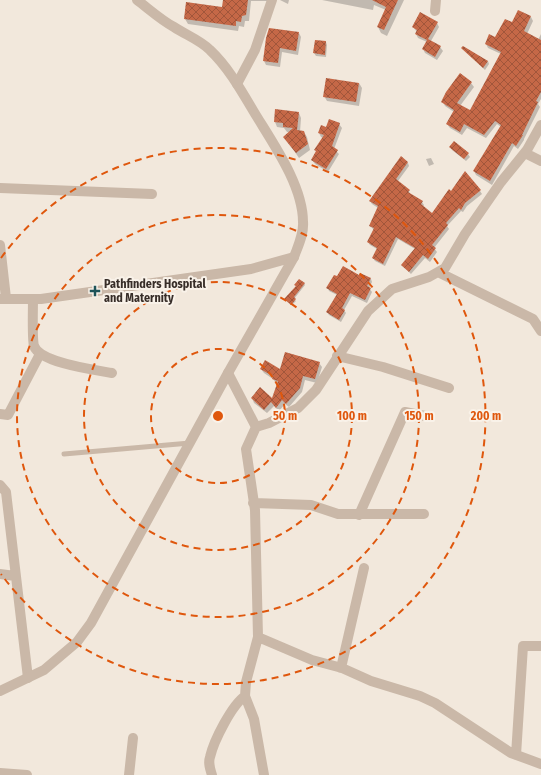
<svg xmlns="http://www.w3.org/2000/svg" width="541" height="775" viewBox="0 0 541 775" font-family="'Fira Sans Condensed',sans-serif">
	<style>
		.shadow { fill: #0003 }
		.building { fill: url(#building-cross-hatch) }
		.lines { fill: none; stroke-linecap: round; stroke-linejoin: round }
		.service { stroke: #cab8a8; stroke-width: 5 }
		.minor { stroke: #cab8a8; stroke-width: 10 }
		.tertiary { stroke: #cab8a8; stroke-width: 10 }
		.ring { fill: none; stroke: #df570d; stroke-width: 2; stroke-dasharray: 7 5 }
		.poi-dot { fill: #1e5358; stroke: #f9f2e9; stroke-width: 1.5 }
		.labels { text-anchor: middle; stroke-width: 4; stroke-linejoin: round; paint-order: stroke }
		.poi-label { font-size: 12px; font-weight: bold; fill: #372d28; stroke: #f9f2e9; text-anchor: start }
		.centre { fill: #df570d; stroke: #f9f2e9; stroke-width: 2 }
		.ring-label { font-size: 12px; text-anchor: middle; font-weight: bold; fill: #df570d; stroke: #f9f2e9; stroke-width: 4; stroke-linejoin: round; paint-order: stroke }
	</style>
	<defs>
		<pattern id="building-cross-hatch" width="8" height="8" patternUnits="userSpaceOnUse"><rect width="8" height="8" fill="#c56847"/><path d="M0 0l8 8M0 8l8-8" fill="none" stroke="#a1563b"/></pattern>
	</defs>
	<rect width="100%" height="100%" fill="#f2e8dc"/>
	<path class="shadow" d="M230 0H269V1H251L249 21H245L244 27 239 26 238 31 188 24 185 19 223 8Z
		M280 0H289L288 4Z
		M322 0H404L387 36 381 33 378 27 386 10 374 5 373 10Z
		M518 11 531 17 533 21 527 34 538 40 541 34V99L538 104 540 107 524 139V140L518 149 514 146 492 185 476 175 474 171 501 127 497 124 486 138 467 128 462 135 450 128 447 124 454 112 445 106 443 102 460 75 471 83 474 87 460 106 470 111 501 54 488 48 486 44 495 38 512 24Z
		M437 23 439 27 431 41 440 47 443 51 437 60 425 53 423 49 427 42 418 38 416 34 417 32 413 27Z
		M299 33 301 37 298 55 282 52 280 67 266 65 264 61Z
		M326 42 327 45 326 57 316 56 314 53Z
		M462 48 488 61 489 64 485 70Z
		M359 83 362 88 359 106 327 101 324 96Z
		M299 113 301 118 300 132H304L307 137 310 150 299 158 288 142 290 132H287L284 128 277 127 275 122Z
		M339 124 342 128 334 149 339 154 328 172 315 164 312 160 317 152 315 150 323 138 321 137 319 133 326 128Z
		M451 147 468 154 470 157 466 161 452 150Z
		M401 158 408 163 409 166 398 181 409 191 410 195 422 202 424 205 423 207 433 214 451 192 480 191 482 194 467 206 463 212 461 211 447 226 449 229 434 248 437 252 430 262 425 258 411 274 402 265 415 249 398 239 385 266 375 261 373 258 377 249 370 245 368 242 374 230 370 226 378 208 372 204 370 201Z
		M431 158 434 164 429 166 426 159Z
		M360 274 371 279 372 282 369 288 372 292 367 303 352 296 344 310 346 313 341 322 329 315 327 312 337 295 329 291 328 288 338 278 359 276Z
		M304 283 305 285 294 299 296 301 292 305 286 300 296 287 295 285Z
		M319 363 322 367 317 383 305 380 302 392 289 407 285 404 279 411 274 406 267 413 254 403 252 398 273 399 278 384 276 383 273 379 264 373 261 369 281 370Z"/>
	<path class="building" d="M223 0H248L246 15 242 16 241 22 236 21V26L184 19 186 2 222 7Z
		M372 0H398L384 30 377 27 386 7Z
		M518 10 531 16 524 31 541 40V92L536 101 538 102 522 135H523L516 146 512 143 490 181 473 171 501 125 495 121 484 135 464 124 460 132 446 124 454 110 441 102 446 92 460 73 472 82 457 103 470 110 501 52 485 44 489 34 495 37 505 19 512 22Z
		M420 12 438 22 428 39 441 46 435 57 422 49 427 40 415 34 417 30 412 27Z
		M269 28 299 32 296 51 280 48 278 63 263 61 266 38Z
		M315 40 326 41 325 55 313 53Z
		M463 46 488 61 483 68 461 48Z
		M326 78 359 83 356 102 323 97Z
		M275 109 299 112 297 130 304 131 308 144 296 153 283 137 293 128 283 127V123L274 122Z
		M329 119 340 123 332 146 338 150 326 169 311 160 316 151 314 150 324 135 318 133 321 125 326 127Z
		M454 141 469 153 464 159 449 147Z
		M401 156 408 162 396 179 410 190 408 192 423 201 421 204 432 213 449 189 451 191 465 171 481 190 465 203 461 210 459 208 446 223 448 225 432 245 436 248 428 259 423 255 409 272 401 265 415 248 396 237 383 264 372 258 377 248 367 242 374 228 369 226 378 206 369 201Z
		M343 266 359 275 360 273 371 278 367 286 371 288 365 300 350 293 342 308 345 310 339 320 326 312 337 294 326 288 334 275 337 276Z
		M299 279 305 283 294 297 296 299 291 305 284 299 296 286 294 285Z
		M285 352 320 362 315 379 303 376 300 388 286 404 282 400 276 408 271 402 264 410 251 398 260 387 272 398 278 381 272 379 273 376 260 369 265 360 280 369Z"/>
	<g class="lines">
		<path class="service" d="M64 454 190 443"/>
		<path class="minor" d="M435 11 436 0
			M237 84 255 50 272 0
			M525 153 541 161
			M0 188 152 194
			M0 245 6 298
			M438 272 533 319 541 331
			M0 299H41L251 269 294 257
			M33 299C33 308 32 339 34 346 40 363 95 370 112 373
			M337 356 383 367 449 388
			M228 373 256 427 269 423 298 408 316 390 368 311 392 289 429 277 445 268 465 234 501 182 527 150 541 125
			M0 414 8 415 40 354
			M256 427 246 449 255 510 258 637 312 660 342 668 371 681 420 696 435 703 511 753 541 764
			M0 485 6 492 28 678
			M253 503 311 505 338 514H424
			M359 515 405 412 425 416
			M0 574 15 576
			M258 637 246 682 245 696 254 719 264 775
			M341 668 364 568
			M516 755 523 646H541
			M0 773 27 775
			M129 775 133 738
			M212 775C210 769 208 763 210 757 214 740 232 705 245 696"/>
		<path class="tertiary" d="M0 691 44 670 77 642 91 623 228 373 294 257C298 246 304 234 303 222 303 185 272 142 254 112 241 90 228 67 210 50 200 40 186 35 174 27 161 20 149 9 137 0"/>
	</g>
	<g class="ring">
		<circle cx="218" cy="416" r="67"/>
		<circle cx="218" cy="416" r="134"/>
		<circle cx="218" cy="416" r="201"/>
		<path d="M1 258A268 268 0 1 1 1 574"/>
	</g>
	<path class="poi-dot" d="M93 285h4v4h4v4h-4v4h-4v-4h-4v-4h4z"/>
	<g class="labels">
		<g class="poi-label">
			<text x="104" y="288">Pathfinders Hospital<tspan x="104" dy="14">and Maternity</tspan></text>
		</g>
	</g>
	<circle cx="218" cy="416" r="6" class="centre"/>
	<g class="ring-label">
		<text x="285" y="420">50 m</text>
		<text x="352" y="420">100 m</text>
		<text x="419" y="420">150 m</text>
		<text x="486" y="420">200 m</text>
	</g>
</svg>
